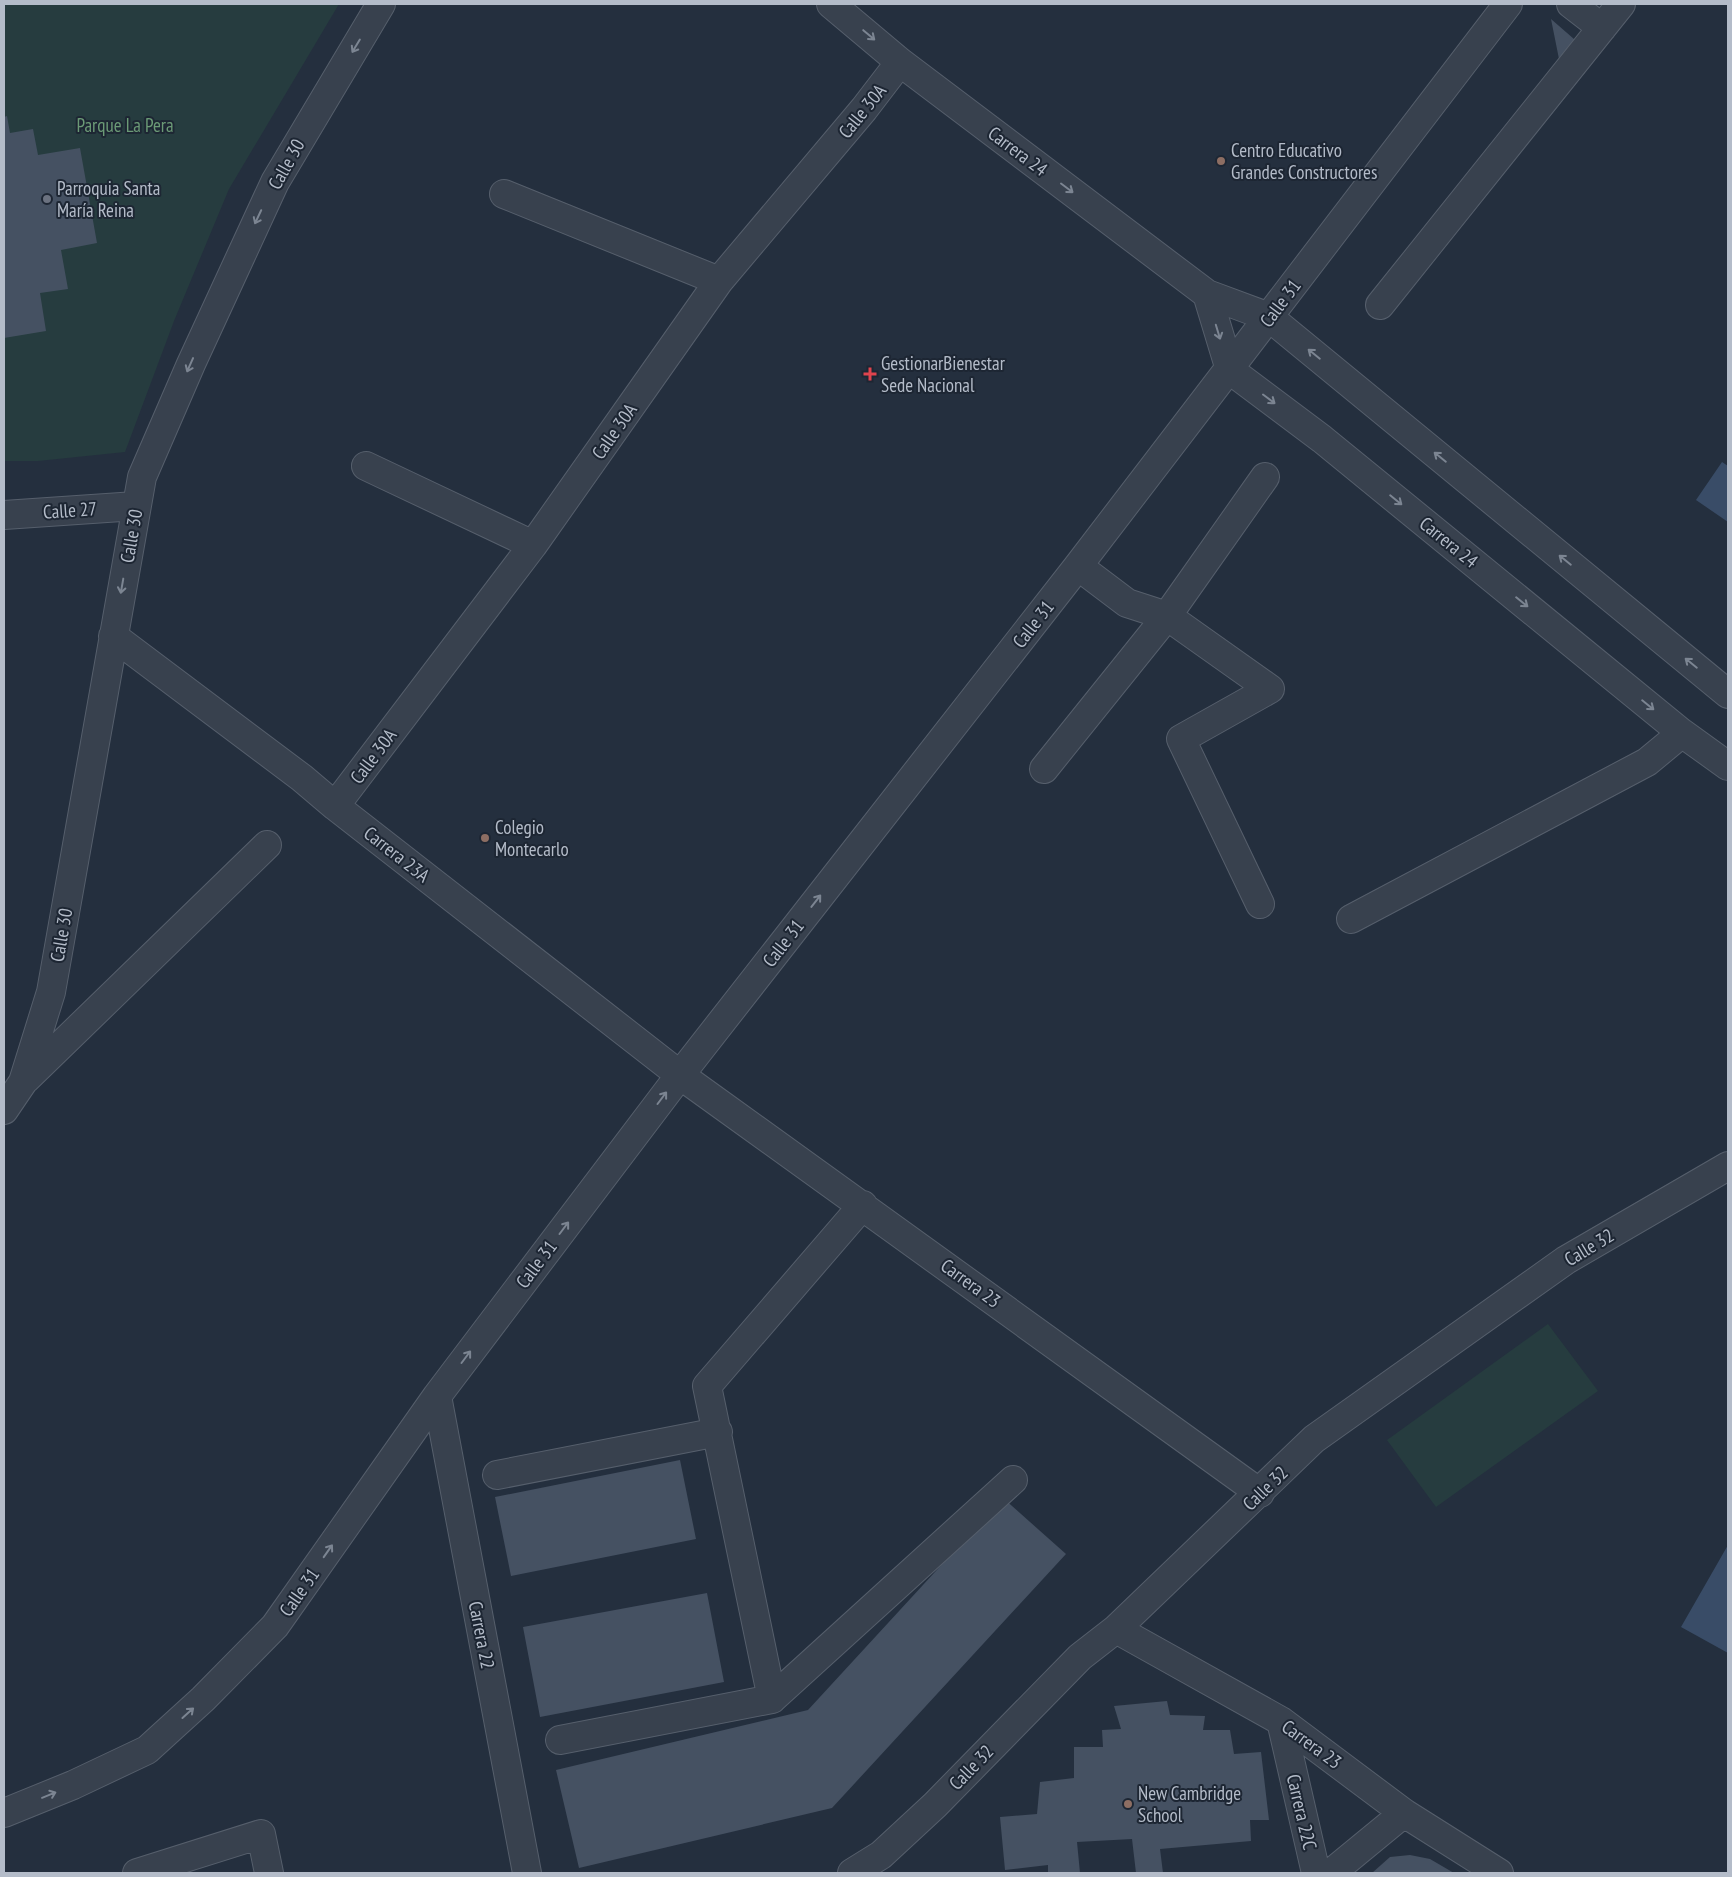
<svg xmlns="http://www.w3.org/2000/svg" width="1732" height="1877" viewBox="0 0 1732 1877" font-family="'PT Sans Narrow',sans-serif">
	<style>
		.green { fill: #263c3f }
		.water { fill: #394c67 }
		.building { fill: #455162 }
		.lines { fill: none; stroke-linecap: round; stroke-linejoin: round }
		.minor-casing { stroke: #565f6c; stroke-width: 30 }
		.minor { stroke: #38414e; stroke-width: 28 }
		.oneway { stroke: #7c8592 }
		.education-dot { fill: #8d6e63; stroke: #1d2633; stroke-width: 2 }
		.worship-dot { fill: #6b7280; stroke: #1d2633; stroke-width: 2 }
		.health-dot { fill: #e0444e; stroke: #1d2633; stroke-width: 2 }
		.labels { text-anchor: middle; stroke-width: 4; stroke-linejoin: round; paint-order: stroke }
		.street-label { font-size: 19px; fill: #b4bcc9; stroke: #1d2633 }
		.park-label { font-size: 19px; fill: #6b9a76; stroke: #1d2633 }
		.poi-label { font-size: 19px; fill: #b4bcc9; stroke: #1d2633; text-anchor: start }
	</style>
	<rect width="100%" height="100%" fill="#242f3e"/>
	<path class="green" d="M4 4H339L229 189 174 321 125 452 38 461H4Z
		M1548 1324 1598 1391 1436 1507 1387 1440Z"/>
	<path class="water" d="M1722 462 1728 466V522L1696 500Z
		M1728 1545V1653L1681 1627Z"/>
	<path class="building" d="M1551 19 1582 46 1561 69Z
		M7 116 10 133 33 129 38 155 80 148 97 243 61 250 68 289 40 293 46 331 4 338V117Z
		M680 1460 696 1539 511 1576 495 1497Z
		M1003 1498 1066 1554 832 1808 579 1868 556 1770 808 1710Z
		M707 1593 724 1682 540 1717 523 1627Z
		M1167 1701 1170 1715 1205 1716 1203 1730H1230L1234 1754 1261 1752 1269 1820H1250L1251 1841 1160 1849 1163 1873H1136L1132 1839 1077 1842 1080 1873H1048V1865L1005 1870 1000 1817 1037 1814 1040 1782 1074 1778V1747H1103L1102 1730 1121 1729 1114 1706Z
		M1410 1855 1430 1859 1454 1873H1372L1390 1857Z"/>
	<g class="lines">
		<g class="minor-casing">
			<path id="minor" d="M831 4 900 62 1207 294 1269 317 1728 694
				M1571 4 1602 28
				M504 194 719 281
				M1207 294 1230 370 1322 439 1682 733 1728 766
				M1380 305 1621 4
				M366 466 533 545
				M4 515 136 506
				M1078 566 1127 603 1167 616 1270 689 1181 739 1260 904
				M113 636 302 778 335 806 680 1075 1260 1493
				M1044 769 1167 616 1265 477
				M335 806 533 545 719 281 864 109 900 62
				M1351 919 1647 762 1682 733
				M26 1079 267 845
				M4 1110 23 1082 51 992 142 477 191 364 275 182 381 4
				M437 1396 527 1873
				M497 1475 718 1432
				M1116 1629 1281 1721 1404 1813 1499 1873
				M772 1699 707 1386 863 1205
				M1281 1721 1316 1873
				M560 1740 772 1699 1013 1480
				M4 1813 73 1785 147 1750 203 1699 275 1626 437 1396 680 1075 1078 566 1508 4
				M137 1873 261 1834 269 1873
				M852 1873 881 1855 935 1805 1080 1657 1116 1629 1314 1439 1566 1260 1728 1166
				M1331 1873 1404 1813"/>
		</g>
		<use href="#minor" class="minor"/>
	</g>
	<defs><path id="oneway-shaft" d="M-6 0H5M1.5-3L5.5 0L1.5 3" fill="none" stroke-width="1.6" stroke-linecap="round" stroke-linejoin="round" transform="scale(1.25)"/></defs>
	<g class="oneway">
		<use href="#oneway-shaft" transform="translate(869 35) rotate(40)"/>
		<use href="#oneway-shaft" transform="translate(356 46) rotate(121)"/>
		<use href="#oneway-shaft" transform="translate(1067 188) rotate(37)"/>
		<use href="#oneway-shaft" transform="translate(258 217) rotate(115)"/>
		<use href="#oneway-shaft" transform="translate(1218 332) rotate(73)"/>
		<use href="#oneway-shaft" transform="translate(1314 354) rotate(-141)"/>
		<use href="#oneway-shaft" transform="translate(190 365) rotate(114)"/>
		<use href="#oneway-shaft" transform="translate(1269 399) rotate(37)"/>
		<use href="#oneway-shaft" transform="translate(1440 457) rotate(-141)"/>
		<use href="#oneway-shaft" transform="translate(1396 500) rotate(39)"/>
		<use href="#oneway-shaft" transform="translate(1565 560) rotate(-141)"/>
		<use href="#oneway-shaft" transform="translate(122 586) rotate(100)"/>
		<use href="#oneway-shaft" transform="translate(1522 602) rotate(39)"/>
		<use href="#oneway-shaft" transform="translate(1691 663) rotate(-141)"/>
		<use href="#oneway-shaft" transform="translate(1648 705) rotate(39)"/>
		<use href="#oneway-shaft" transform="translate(816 901) rotate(-52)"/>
		<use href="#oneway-shaft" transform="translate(662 1098) rotate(-53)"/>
		<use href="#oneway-shaft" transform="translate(564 1228) rotate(-53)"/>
		<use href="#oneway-shaft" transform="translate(466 1357) rotate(-53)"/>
		<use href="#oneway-shaft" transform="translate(328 1551) rotate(-55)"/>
		<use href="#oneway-shaft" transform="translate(188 1713) rotate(-42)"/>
		<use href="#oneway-shaft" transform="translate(49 1795) rotate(-22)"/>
	</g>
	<g class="education-dot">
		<circle cx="1221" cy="161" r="5"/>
		<circle cx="485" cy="838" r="5"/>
		<circle cx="1128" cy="1804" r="5"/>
	</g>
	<circle class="worship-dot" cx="47" cy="199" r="5"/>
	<path class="health-dot" d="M867.5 366.5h5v5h5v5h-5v5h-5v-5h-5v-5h5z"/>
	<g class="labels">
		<g class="street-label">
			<text transform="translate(862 111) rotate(-51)" y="7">Calle 30A</text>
			<text transform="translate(1018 151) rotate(37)" y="7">Carrera 24</text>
			<text transform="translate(286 164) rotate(-61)" y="7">Calle 30</text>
			<text transform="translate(1280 303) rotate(-53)" y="7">Calle 31</text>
			<text transform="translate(614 431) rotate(-55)" y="7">Calle 30A</text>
			<text transform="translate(70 510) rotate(-4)" y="7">Calle 27</text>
			<text transform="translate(131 536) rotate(-80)" y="7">Calle 30</text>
			<text transform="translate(1449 542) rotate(39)" y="7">Carrera 24</text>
			<text transform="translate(1033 624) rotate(-52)" y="7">Calle 31</text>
			<text transform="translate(373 756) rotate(-53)" y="7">Calle 30A</text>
			<text transform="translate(397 854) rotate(38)" y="7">Carrera 23A</text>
			<text transform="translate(61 935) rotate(-80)" y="7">Calle 30</text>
			<text transform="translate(783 943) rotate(-52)" y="7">Calle 31</text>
			<text transform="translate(1589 1247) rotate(-31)" y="7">Calle 32</text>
			<text transform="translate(536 1264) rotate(-53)" y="7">Calle 31</text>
			<text transform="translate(971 1283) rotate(36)" y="7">Carrera 23</text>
			<text transform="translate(1265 1488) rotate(-44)" y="7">Calle 32</text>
			<text transform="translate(299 1592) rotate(-55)" y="7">Calle 31</text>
			<text transform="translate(482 1635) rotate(79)" y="7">Carrera 22</text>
			<text transform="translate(1312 1744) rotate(36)" y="7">Carrera 23</text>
			<text transform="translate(971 1767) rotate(-46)" y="7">Calle 32</text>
			<text transform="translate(1302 1812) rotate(77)" y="7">Carrera 22C</text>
		</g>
		<g class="park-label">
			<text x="125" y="132">Parque La Pera</text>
		</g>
		<g class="poi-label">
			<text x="1231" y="157">Centro Educativo<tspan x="1231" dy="22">Grandes Constructores</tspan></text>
			<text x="57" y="195">Parroquia Santa<tspan x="57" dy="22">María Reina</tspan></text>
			<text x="881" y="370">GestionarBienestar<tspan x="881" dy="22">Sede Nacional</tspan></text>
			<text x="495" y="834">Colegio<tspan x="495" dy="22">Montecarlo</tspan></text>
			<text x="1138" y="1800">New Cambridge<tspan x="1138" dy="22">School</tspan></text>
		</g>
	</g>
	<rect width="1732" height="1877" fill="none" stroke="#b4bcc9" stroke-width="10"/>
</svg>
